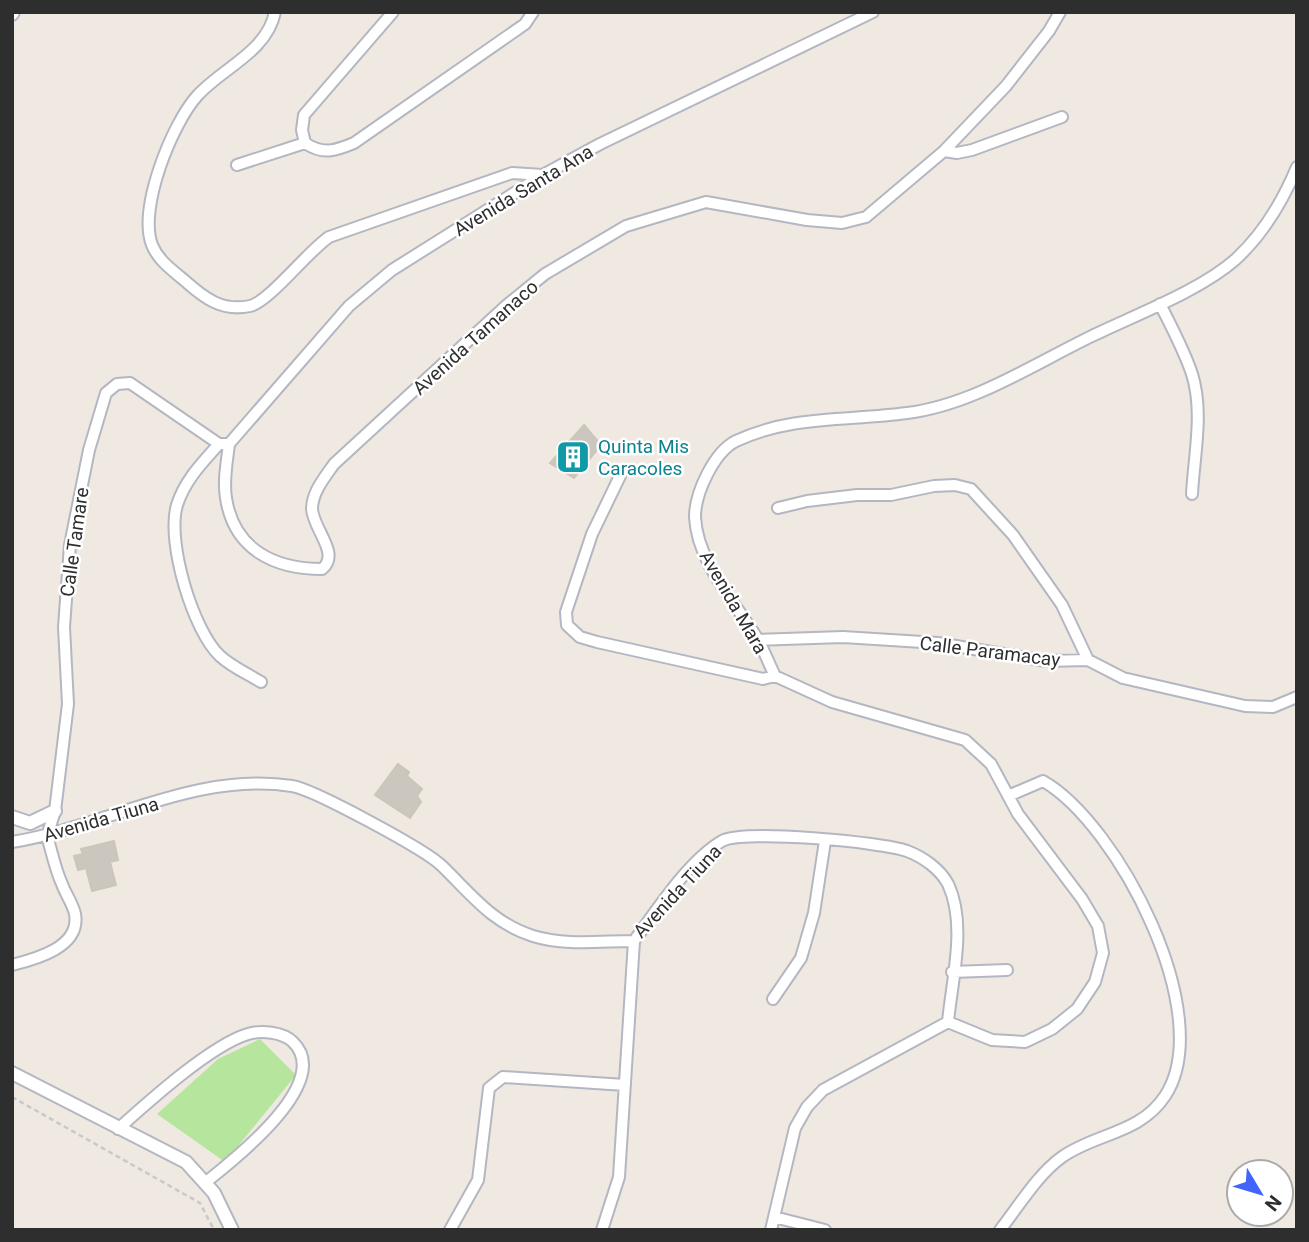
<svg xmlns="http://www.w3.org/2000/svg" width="1309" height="1242" viewBox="0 0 1309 1242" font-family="Roboto,sans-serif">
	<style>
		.green { fill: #b6e59e }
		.building { fill: #cbc7bf; stroke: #cbc5ba; stroke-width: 2 }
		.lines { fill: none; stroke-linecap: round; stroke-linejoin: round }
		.minor-casing { stroke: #b4b7c1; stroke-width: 14 }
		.tertiary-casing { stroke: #b4b7c1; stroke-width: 16 }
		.path { stroke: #c9c9c9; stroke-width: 2.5; stroke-dasharray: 5 3.5; stroke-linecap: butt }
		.minor { stroke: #fff; stroke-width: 10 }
		.tertiary { stroke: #fff; stroke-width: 12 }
		.labels { text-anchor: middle; stroke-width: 5; stroke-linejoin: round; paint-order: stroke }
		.street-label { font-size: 19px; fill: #2e2e2e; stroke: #fff }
		.culture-label { font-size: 19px; fill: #0d838f; stroke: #fff; text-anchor: start }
	</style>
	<rect width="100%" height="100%" fill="#efe9e1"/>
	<path class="green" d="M260 1039 296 1075 225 1162 157 1114 218 1059Z"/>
	<path class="building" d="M584 425 601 445 574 478 550 463Z
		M398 764 409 772 407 776 422 789 417 796 421 802 410 818 375 795Z
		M114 841 118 860 110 862 116 885 92 891 86 868 78 870 74 856 83 854 81 849Z"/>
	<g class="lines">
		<g class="minor-casing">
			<path id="minor" d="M275 12C267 52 222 68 197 96 172 124 138 208 152 245 158 260 172 270 184 280 204 298 222 312 250 306 269 302 307 252 329 237L512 173 543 175
				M393 12 304 115 302 130 305 143C323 155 335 151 354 143L525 24 533 12
				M944 151 957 153 972 150 1062 117
				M237 165 305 143
				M1160 304C1171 326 1184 350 1192 374 1204 412 1194 455 1192 494
				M219 444C202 463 185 480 177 505 166 541 193 631 220 656 232 667 248 674 261 682
				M229 444C227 462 223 480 226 498 234 550 275 569 322 569 341 554 313 529 312 509 312 492 325 477 334 464L507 305 545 274 626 226 706 202 807 220 842 223 866 217 944 151 1006 86 1049 31 1060 12
				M229 444 349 306 392 270 543 175 600 144 873 12
				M620 476 592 534 566 612 567 625 580 637 597 642 763 679 775 676
				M778 508 807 501 857 495H891L934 486 955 485 971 489 1013 535 1062 605 1088 660
				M758 640 843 637 938 643 1046 661 1088 660 1123 678 1245 706 1273 707 1297 697
				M47 836 55 811 68 704 64 627 70 545 89 450 106 393 117 384 130 383 219 444H229
				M12 842C105 827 195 771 292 786 313 789 426 850 442 866 471 894 492 923 533 936 565 946 601 941 634 941 657 910 688 861 722 841 743 829 883 842 907 851 923 857 940 869 948 884 967 924 952 979 948 1022
				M12 965C36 959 81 947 75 914 73 904 65 893 62 884 55 869 52 852 47 836
				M952 972 1007 970
				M773 999 801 958 814 913 825 841
				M948 1022 992 1040 1025 1042 1052 1029 1077 1009 1095 982 1103 953 1098 926 1082 899 1018 814 991 764 965 740 832 702 775 676C769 664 764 650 757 638 735 602 697 562 695 517 695 493 714 452 736 441 791 415 849 421 907 413 972 405 1034 364 1092 336 1135 315 1200 291 1236 259 1264 233 1282 203 1297 167
				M118 1129C148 1102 211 1045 248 1034 261 1030 283 1032 293 1042 334 1082 235 1159 206 1182
				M774 1217 825 1230
				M450 1230 478 1180 489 1088 503 1077 625 1085
				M602 1230 619 1177 634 941
				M771 1230 795 1128 807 1107 823 1090 948 1022
				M1000 1230C1019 1206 1037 1175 1062 1157 1096 1133 1140 1134 1165 1096 1218 1016 1118 824 1043 781L1008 796"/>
		</g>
		<g class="tertiary-casing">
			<path id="tertiary" d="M12 14 13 12
				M12 817 30 823 55 811
				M12 1073 186 1162 214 1193 232 1230"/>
		</g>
		<path class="path" d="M12 1097 200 1203 214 1230"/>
		<use href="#minor" class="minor"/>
		<use href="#tertiary" class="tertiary"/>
	</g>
	<defs>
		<g id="building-square" transform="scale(1.75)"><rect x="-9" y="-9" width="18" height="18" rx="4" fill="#0f9aa8" stroke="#fff"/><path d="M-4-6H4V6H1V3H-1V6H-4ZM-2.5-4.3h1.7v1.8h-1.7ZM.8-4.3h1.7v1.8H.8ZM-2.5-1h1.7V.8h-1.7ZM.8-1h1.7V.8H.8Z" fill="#fff"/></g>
	</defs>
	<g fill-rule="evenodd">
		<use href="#building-square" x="573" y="457"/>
	</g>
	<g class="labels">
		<g class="street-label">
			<text transform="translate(523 190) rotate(-31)" y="7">Avenida Santa Ana</text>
			<text transform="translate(475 337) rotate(-42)" y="7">Avenida Tamanaco</text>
			<text transform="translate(74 542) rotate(-82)" y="7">Calle Tamare</text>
			<text transform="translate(734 602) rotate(60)" y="7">Avenida Mara</text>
			<text transform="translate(990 651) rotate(7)" y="7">Calle Paramacay</text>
			<text transform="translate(101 819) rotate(-16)" y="7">Avenida Tiuna</text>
			<text transform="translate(677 891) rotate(-47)" y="7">Avenida Tiuna</text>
		</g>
		<g class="culture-label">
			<text x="598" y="453">Quinta Mis<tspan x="598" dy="22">Caracoles</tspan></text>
		</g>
	</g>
	<rect width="1309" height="1242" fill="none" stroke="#2e2e2e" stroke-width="28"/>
	<g transform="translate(1260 1193) rotate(128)"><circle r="33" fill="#ffffff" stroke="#ababab" stroke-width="2"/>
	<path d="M0-5L12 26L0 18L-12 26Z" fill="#4264fb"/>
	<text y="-10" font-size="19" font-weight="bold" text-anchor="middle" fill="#2e2e2e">N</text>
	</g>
</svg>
